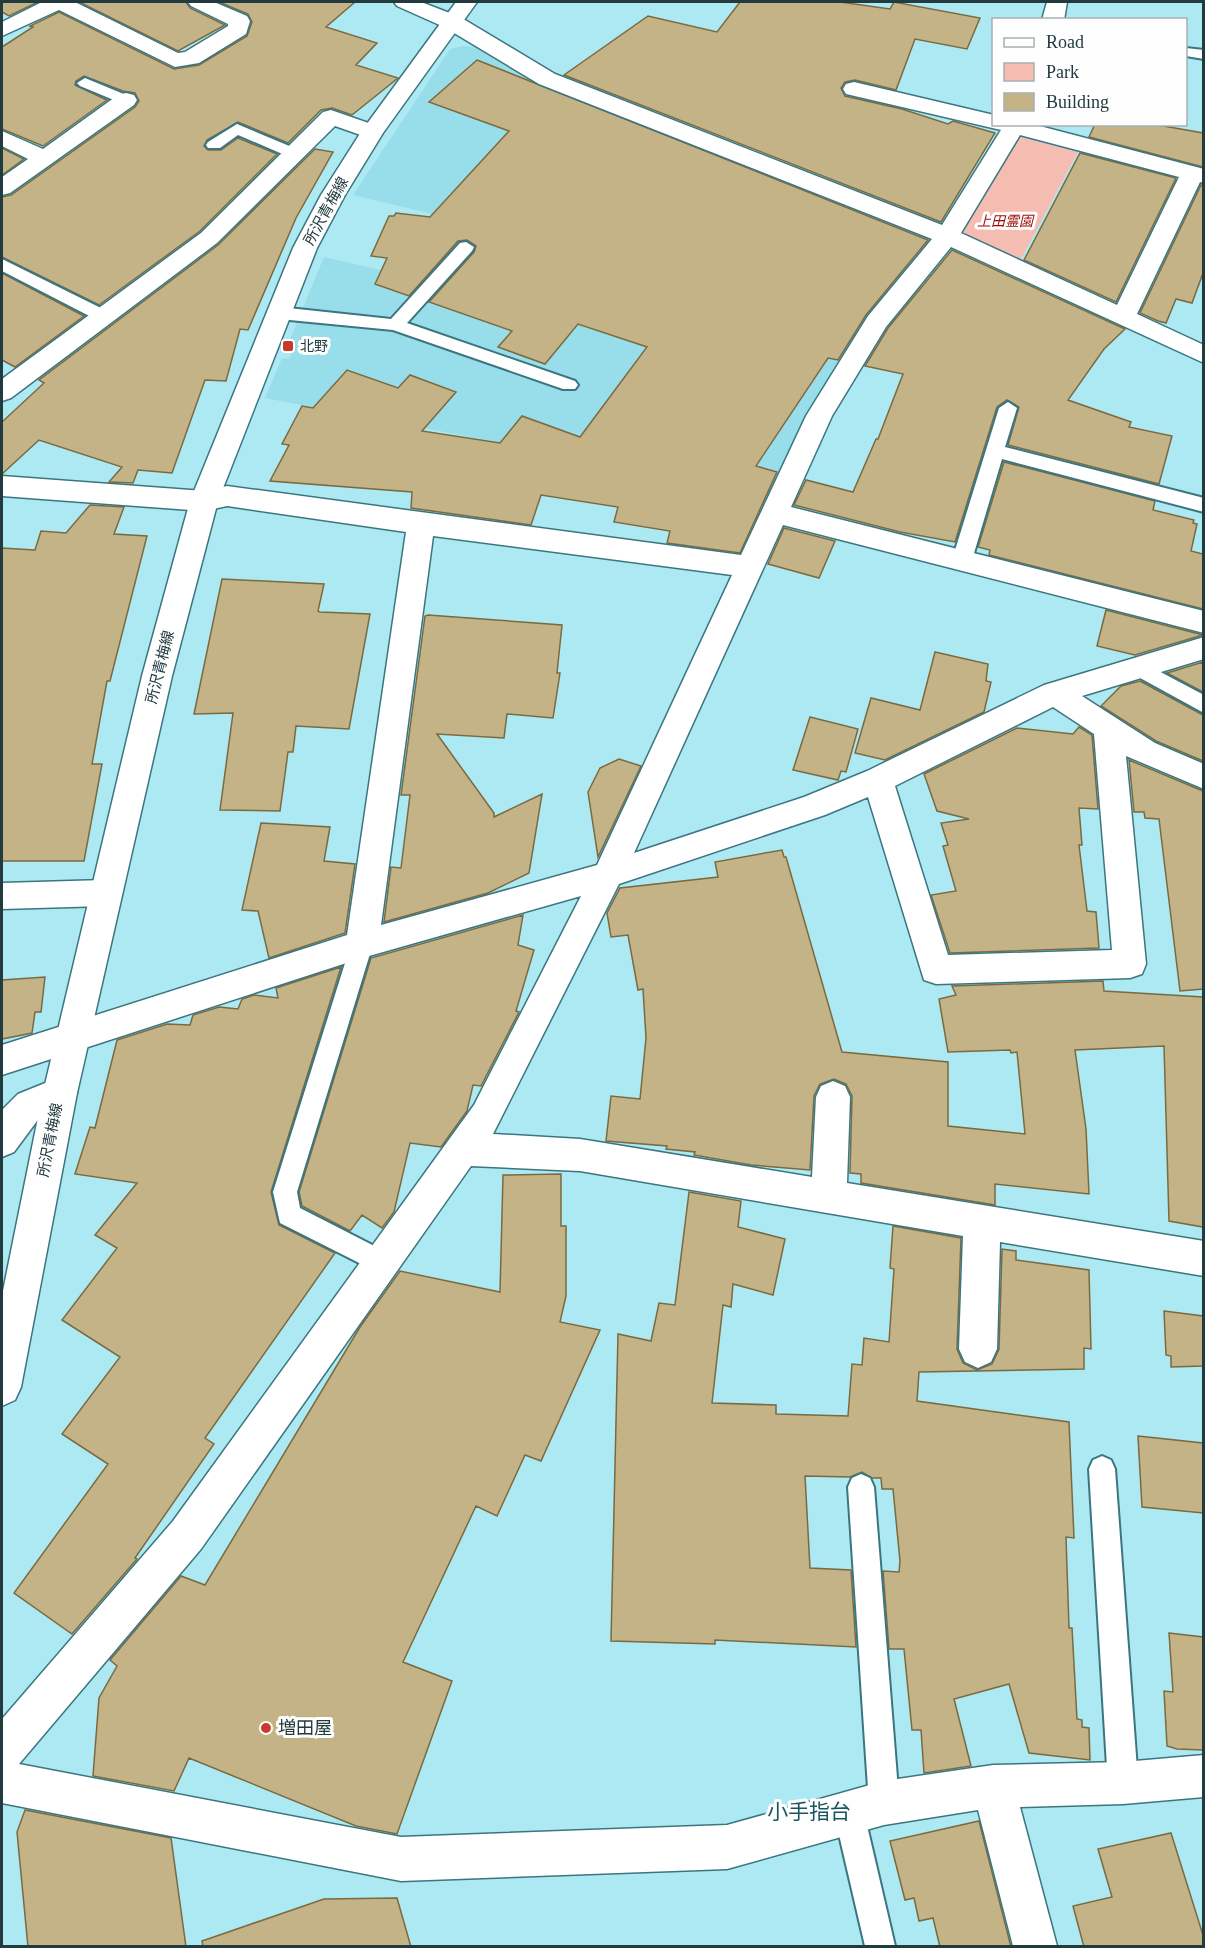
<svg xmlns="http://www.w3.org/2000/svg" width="1205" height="1948" viewBox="0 0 1205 1948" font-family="'Times New Roman','Noto Sans JP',serif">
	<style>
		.built { fill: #98deea }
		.green { fill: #f5bcb2 }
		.building { fill: #c4b387; stroke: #7a6a40; stroke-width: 1.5 }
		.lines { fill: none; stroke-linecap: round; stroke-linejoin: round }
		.service-casing { stroke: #3b7680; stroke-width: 4 }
		.minor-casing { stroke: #3b7680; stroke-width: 3 }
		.tertiary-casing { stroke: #3b7680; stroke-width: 3 }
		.secondary-casing { stroke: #3b7680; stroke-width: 3 }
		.service { fill: #fff; fill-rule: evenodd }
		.minor { fill: #fff; fill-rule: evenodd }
		.tertiary { fill: #fff; fill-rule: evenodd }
		.secondary { fill: #fff; fill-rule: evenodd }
		.poi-dot { fill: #c73a2d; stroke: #fefefe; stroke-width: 2 }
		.labels { text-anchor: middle; stroke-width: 6; stroke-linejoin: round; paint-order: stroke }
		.far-park-label { font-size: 14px; font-style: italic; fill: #9a0904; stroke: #fefefe }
		.far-poi-label { font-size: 14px; fill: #223b3f; stroke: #fefefe; text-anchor: start }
		.street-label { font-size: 15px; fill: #223b3f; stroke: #fefefe }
		.near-poi-label { font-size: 18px; fill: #223b3f; stroke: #fefefe; text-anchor: start }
		.near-quarter-label { font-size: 21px; fill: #17565f; stroke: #fefefe }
	</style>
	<rect width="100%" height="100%" fill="#ace9f3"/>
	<path class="built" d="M463 46 474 47 574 103 584 105 930 234 934 241 857 331 771 494 265 398 282 358 289 359 294 345 288 344 324 257 415 278 445 217 353 195 450 49Z"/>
	<path class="green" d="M1021 137 1078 152 1019 263 961 233 1016 141Z"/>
	<path class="building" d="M2 2H38L9 16 2 12Z
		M79 2H186L190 8 225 25 178 51Z
		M219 2H355L326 27 377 43 356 65 398 78 352 115 332 108 321 110 288 143 238 122 207 140 204 146 208 150H221L238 138 277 154 200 231 99 305 2 257V197L11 195 135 107 139 101 135 93 123 91 84 76 76 81 75 85 107 100 43 146 2 129V47L33 27 30 26 59 12 174 69 199 65 247 36 252 22 248 14Z
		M740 2H840L890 9 894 2 980 18 967 49 915 39 896 90 855 80 845 82 841 88 845 96 902 109 948 124 953 121 995 133 941 222 564 75 648 16 717 32Z
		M477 60 928 240 866 315 838 360 828 358 756 466 777 472 740 553 667 543 670 531 614 522 618 507 541 495 531 525 411 508 412 492 270 481 289 445 282 444 302 406 313 408 347 370 398 388 410 375 456 392 422 431 500 443 522 416 580 437 647 347 578 324 545 364 498 347 512 331 429 302 474 252 476 246 467 240 458 241 409 296 375 284 387 258 371 256 389 216H394L396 213 430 217 509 131 429 102Z
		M1095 124H1152L1203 133V167L1089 137Z
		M2 148 24 159 2 175Z
		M315 149 333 152 296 218 248 330 240 329 226 381 205 380 172 473 138 470 133 483 109 482 122 467 39 440 2 474V422L44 383 39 380 218 245Z
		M1080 153 1176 178 1116 302 1024 260Z
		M1201 185H1203V273L1192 303 1176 299 1166 323 1158 321 1140 313Z
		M952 250 1125 329 1104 349 1068 400 1131 422 1129 427 1172 436 1159 484 1008 445 1019 407 1007 400 997 407 955 542 900 532 794 505 806 480 853 492 876 439H878L903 374 865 366 888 328Z
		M2 273 84 316 15 367 2 360Z
		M1004 462 1155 501 1153 510 1194 520 1193 523 1197 524 1191 551 1203 554V609L989 555 990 550 978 547Z
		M90 505 124 507 114 534 147 536 110 681H107L92 764H102L84 861H2V548L35 550 41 531 66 533Z
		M784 528 835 541 819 578 768 564Z
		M222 579 324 584 318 611 320 612 370 614 349 729 296 726 293 752H288L280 811 220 810 233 713 194 714Z
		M1106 610 1203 635 1135 655 1097 646Z
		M428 615 562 625 557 673H560L553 718 507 714 504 738 437 734 494 813V817L542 794 529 873 488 893 384 922 391 867 401 868 410 795H401L425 616Z
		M935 652 988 664 986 681 991 682 984 712 885 760 855 753 871 698 920 710Z
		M1203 662V692L1167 673Z
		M1140 681 1203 715V761L1156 741 1101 706 1121 686Z
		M810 717 858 729 846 772 841 771 838 780 793 770Z
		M1079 727 1092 735 1098 809 1079 808 1082 845H1079L1087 911 1096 912 1099 948 950 953 931 895 956 891 943 846 948 845 941 823 969 819 937 811 924 774 1017 728 1073 734Z
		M619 759 641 766 598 857 588 792 600 768Z
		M1129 760 1203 791V989L1180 991 1159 819 1145 818 1144 812H1134Z
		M261 823 330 827 324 861 355 864 345 933 269 958 258 911 242 910Z
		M782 850 784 857H786L842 1052 948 1062V1126L1025 1134 1017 1052 1011 1053 1010 1050 948 1052 939 999 956 995 952 986 1103 981 1104 991 1203 997V1227L1169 1221 1164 1046 1075 1050 1086 1129 1089 1194 995 1184V1205L861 1183V1174L850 1173 852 1096 846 1084 834 1079 820 1084 814 1096 810 1170 751 1165 694 1155 695 1152 666 1149 667 1146 606 1141 611 1096 640 1099 646 1038 643 989 638 990 628 935 611 937 607 913 620 888 718 877 715 862Z
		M523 915 518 945 534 950 516 1011 519 1012 481 1086 473 1085 467 1111 441 1147 410 1143 394 1212 382 1228 362 1215 350 1231 302 1206 299 1192 371 958Z
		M341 967 271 1192 279 1225 335 1253 205 1438 214 1444 135 1558 137 1559 72 1634 14 1593 108 1464 62 1434 120 1357 62 1320 117 1248 95 1235 137 1183 75 1174 90 1127 95 1128 117 1040 167 1024 190 1025 193 1015 219 1007 238 1009 242 999 254 995 278 998 276 988Z
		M45 977 41 1012H35L32 1033 2 1039V980Z
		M561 1174V1226H566V1296L560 1322 600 1330 541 1461 525 1455 497 1516 476 1506 403 1662 452 1681 397 1834 356 1826 189 1758 174 1791 93 1776 99 1698 117 1666 110 1660 181 1576 205 1585 360 1327 400 1271 500 1292 503 1175Z
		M689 1192 741 1201 738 1227 785 1239 773 1295 733 1284 731 1307 723 1305 712 1403 776 1405V1414L848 1416 852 1364 862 1365 864 1338 889 1342 894 1269 890 1268 893 1226 961 1238 957 1349 963 1363 977 1370 992 1364 999 1349 1002 1249 1016 1251V1260L1089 1270 1091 1349 1084 1348V1369L919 1372 917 1401 1069 1422 1074 1538 1066 1537 1069 1628H1072L1077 1719 1082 1720V1727L1089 1728 1090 1760 1029 1753 1009 1684 954 1699 971 1766 924 1773 921 1730H912L904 1649H889L883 1571 899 1572 900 1561 893 1489H882L881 1478H872L862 1472 850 1477 805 1476 810 1568 851 1570 856 1647 715 1640V1644L611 1641 618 1334 651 1341 659 1303 675 1305Z
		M1164 1311 1203 1316V1366L1171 1367V1356L1166 1355Z
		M1138 1436 1203 1443V1513L1142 1507Z
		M1169 1633 1203 1637V1750L1177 1749 1167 1746 1164 1691 1173 1692Z
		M25 1810 171 1838 186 1947H28L17 1832Z
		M979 1821 1011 1947H940L933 1918 919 1921 914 1898 905 1900 890 1841Z
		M1171 1833 1203 1935V1947H1084L1073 1906 1112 1897 1098 1849Z
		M397 1898 411 1947H203L202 1941 324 1899Z"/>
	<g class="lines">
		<g class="service-casing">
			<path id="service" d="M1186 48 1204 50V59L1186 56Z
				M85 78 131 97 134 100 131 103H121L80 86 77 83Z
				M237 124 299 150 301 153 293 158 287 156 238 135 220 148H208L206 145 208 142Z
				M466 242 474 247 472 251 407 323 575 381 578 385 575 389H563L393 330 279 319 271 313 279 307 391 319 460 243Z
				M2 259 111 313 114 317 111 321H99L2 271Z
				M1008 402 1017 408 1005 447 1204 498V512L1002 459 972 560 969 565H955L952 560 999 408Z
				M1138 660 1204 695V713L1131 673 1128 668 1131 663Z
				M362 934 370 937 373 944 297 1192 300 1208 390 1254 393 1262 390 1270 381 1274 280 1223 273 1192 351 944 354 937Z
				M1102 1456 1111 1460 1115 1469 1138 1783 1133 1793 1123 1798 1113 1793 1108 1783 1089 1469 1093 1460Z
				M861 1474 870 1478 874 1487 899 1803 894 1813 884 1818 874 1813 869 1803 848 1487 852 1478Z
				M849 1798 859 1803 864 1813 895 1946H865L834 1813 839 1803Z"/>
		</g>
		<g class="minor-casing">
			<path id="minor" d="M42 2H75L178 53 185 52 228 26V24L191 6 188 2H214L247 16 250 21 246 34 199 63 175 67 59 10 2 36V22Z
				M394 2H421L460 17 555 74 942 225 1001 130 846 94 843 89 846 84 854 82 994 115V124H1032L1204 169V183L1200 182 1137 314 1204 345V363L951 247 886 327 832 416 791 507 1204 611V633L783 525 634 853 804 797 867 771 1044 685 1204 637V659L1082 696 1155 743 1204 764V789L1126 756 1146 964 1142 974 1130 978 936 984 924 980 868 797 825 815 619 884 493 1134 580 1139 812 1177 816 1097 821 1086 833 1081 845 1086 850 1097 847 1183 1204 1241V1276L1000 1242 997 1349 991 1362 978 1368 965 1362 959 1349 963 1236 580 1171 471 1166 201 1549 19 1764 401 1837 727 1825 884 1781 993 1765 1123 1762 1204 1755V1797L1123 1804 1020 1807 1057 1946H1013L978 1810 884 1825 727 1869 401 1881 2 1803V1719L173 1521 474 1105 581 896 362 958 2 1075V1045L347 935 406 532 227 506 204 511 194 508 190 501 194 494 227 486 741 555 806 416 868 316 932 239 539 84 444 27 397 6ZM1020 135 1179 177 1117 305 961 233ZM433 536 732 575 597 865 381 925ZM1053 707 1094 734 1112 950 948 955 895 786Z
				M1047 2H1067L1064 20H1042Z
				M126 93 134 95 137 100 134 105 10 193 2 195V177L28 159 2 146V131L43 149 118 95Z
				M331 110 380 127 383 132 380 137 372 139 335 126 217 243 11 398 2 401V379L201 233 323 112Z
				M105 880 116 883 121 893 116 903 105 906 2 909V883Z
				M60 1077 72 1082 77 1093 72 1104 37 1121 14 1152 2 1157V1110L18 1094Z"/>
		</g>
		<g class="tertiary-casing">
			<path id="tertiary" d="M2 476 204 491 214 494 218 501 214 508 204 511 2 496Z"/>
		</g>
		<g class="secondary-casing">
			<path id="secondary" d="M456 2H477L383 133 345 195 317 248 218 501 172 676 77 1093 21 1387 15 1400 2 1406V1296L43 1093 142 676 190 501 293 248 321 195 361 132Z"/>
		</g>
		<use href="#service" class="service"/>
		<use href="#minor" class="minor"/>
		<use href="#tertiary" class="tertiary"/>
		<use href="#secondary" class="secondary"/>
	</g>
	<g class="poi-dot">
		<rect x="282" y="340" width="12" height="12" rx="3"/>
		<circle cx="266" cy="1728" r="6"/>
	</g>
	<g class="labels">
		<g class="far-park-label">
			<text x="1005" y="226">上田霊園</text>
		</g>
		<g class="far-poi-label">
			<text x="300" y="351">北野</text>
		</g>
		<g class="street-label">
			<text transform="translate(326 211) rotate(-61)" y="5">所沢青梅線</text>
			<text transform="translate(160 667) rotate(-76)" y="5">所沢青梅線</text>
			<text transform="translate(50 1140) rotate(-79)" y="5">所沢青梅線</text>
		</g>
		<g class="near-poi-label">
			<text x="278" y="1734">増田屋</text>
		</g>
		<g class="near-quarter-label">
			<text x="809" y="1819">小手指台</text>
		</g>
	</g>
	<rect width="1205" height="1948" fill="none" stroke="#223b3f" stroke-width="6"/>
	<rect x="992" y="18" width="195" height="108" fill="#fefefe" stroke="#a6b0b2" stroke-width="1.5"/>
	<rect x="1004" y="38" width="30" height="9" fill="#ffffff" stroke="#a6b0b2" stroke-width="1.5"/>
	<text x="1046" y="48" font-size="18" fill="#223b3f">Road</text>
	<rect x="1004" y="63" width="30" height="18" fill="#f5bcb2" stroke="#a6b0b2" stroke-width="1.5"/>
	<text x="1046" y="78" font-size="18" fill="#223b3f">Park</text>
	<rect x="1004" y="93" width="30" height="18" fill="#c4b387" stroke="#a6b0b2" stroke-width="1.5"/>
	<text x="1046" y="108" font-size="18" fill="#223b3f">Building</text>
</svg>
